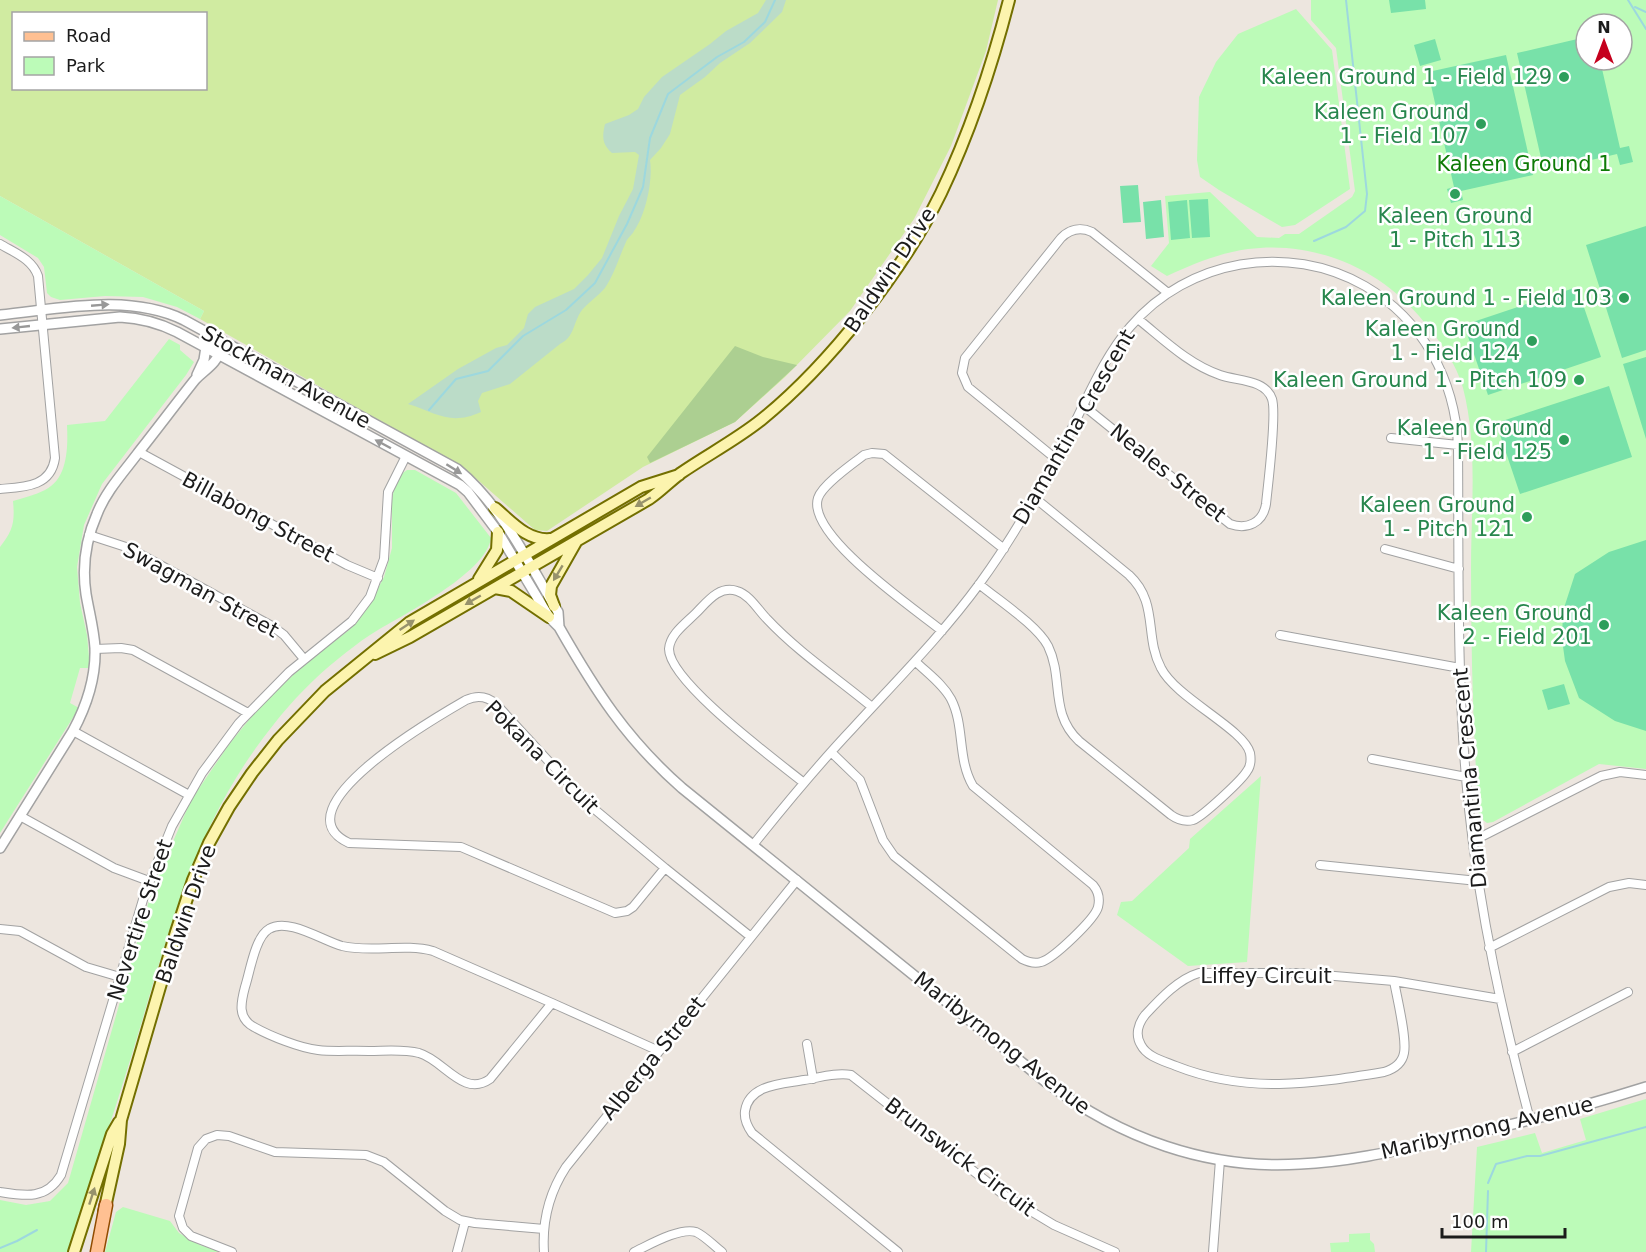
<svg xmlns="http://www.w3.org/2000/svg" width="1646" height="1252" viewBox="0 0 1646 1252" font-family="'DejaVu Sans',sans-serif">
	<style>
		.grass { fill: #d0eba1; fill-rule: evenodd }
		.forest { fill: #accf91 }
		.wetland { fill: #bbdcc8 }
		.park { fill: #bcfbb8; fill-rule: evenodd }
		.pitch { fill: #78e1a9 }
		.lines { fill: none; stroke-linecap: round; stroke-linejoin: round }
		.stream { stroke: #9dd8de; stroke-width: 2 }
		.minor-casing { stroke: #a2a2a2; stroke-width: 10 }
		.tertiary-casing { stroke: #a2a2a2; stroke-width: 12 }
		.secondary-casing { stroke: #736f00; stroke-width: 14 }
		.primary-casing { stroke: #914c00; stroke-width: 15 }
		.minor { stroke: #fff; stroke-width: 8 }
		.tertiary { stroke: #fff; stroke-width: 9 }
		.secondary { stroke: #fcf4ae; stroke-width: 10 }
		.primary { stroke: #ffc092; stroke-width: 12 }
		.oneway { fill: #989898 }
		.oneway2 { fill: #97926c }
		.leisure-dot { fill: #2e9e5b; stroke: #fff; stroke-width: 2 }
		.labels { text-anchor: middle; stroke-width: 5; stroke-linejoin: round; paint-order: stroke }
		.leisure-label { font-size: 21px; fill: #27864d; stroke: #fff; text-anchor: end }
		.park-label { font-size: 21px; fill: #0e7b06; stroke: #fff }
		.street-label { font-size: 21px; fill: #1b1b1b; stroke: #fff }
	</style>
	<rect width="100%" height="100%" fill="#ede6df"/>
	<path class="grass" d="M0 0H998L986 51 951 146 914 219 850 311 785 377 735 422 643 467 547 531 535 530 464 468 200 319 204 311 0 196ZM14 14H206V88H14Z"/>
	<path class="forest" d="M735 346 763 357 797 365 735 422 650 463 647 457Z"/>
	<path class="wetland" d="M766 0H786L782 12 750 43 720 63 705 77 680 95 670 134 661 148 650 160C653 180 646 214 634 231 632 235 628 237 626 242 619 257 615 273 605 288 598 296 589 302 582 310 573 322 575 337 560 344L510 384 482 393 478 401 481 412C450 426 437 413 408 404L458 369 496 348 507 345 524 328 528 314 535 307 574 289 588 275 602 258 619 216 633 189 639 155 635 152 612 153C602 144 602 137 605 124L629 115 638 109 644 97 662 77 710 44 726 31 758 13Z"/>
	<path class="park" d="M1311 0H1646V769L1599 764 1493 822 1487 823 1479 817C1473 734 1471 652 1471 568 1471 509 1478 446 1463 388 1456 363 1440 341 1424 322 1382 269 1315 240 1248 249 1219 253 1193 264 1167 276L1151 266 1169 243 1165 196 1210 192 1257 237 1279 238 1285 234H1299L1352 197 1355 191 1336 48 1311 20ZM1586 24H1622V60H1586Z
		M1296 9 1332 50 1350 189 1295 225 1282 227 1219 190 1200 177 1197 160 1199 97 1216 62 1238 34Z
		M0 196 204 311 200 319 177 307 143 297 105 296 60 300 51 297 47 293 44 267 38 258 0 235Z
		M169 339 180 345V350L194 362 186 375 102 484 84 525 77 567 80 603 87 635 90 668H80L70 703 79 708 0 833V547C13 531 15 522 13 501 23 498 35 495 45 490 68 479 68 447 67 425L105 421Z
		M407 470H415L456 493 491 538C486 574 400 616 370 635 359 642 348 651 338 659 315 677 292 701 274 724 193 824 169 934 132 1054 112 1120 89 1186 68 1252H0V1200L26 1205 50 1201 68 1183 152 890 191 800 230 743 262 704 305 664 349 630 367 609 384 577 392 548V499L395 485 400 475Z
		M1261 776 1247 962 1188 966 1117 915 1121 902 1132 901 1189 848 1190 839Z
		M1646 1099V1252H1471L1477 1147 1535 1133 1542 1153 1586 1140 1580 1119Z
		M123 1207 170 1221 179 1233 200 1245 221 1252H105L116 1212Z
		M1370 1233V1240L1374 1244 1375 1252H1331L1330 1243 1349 1242V1234Z"/>
	<path class="pitch" d="M1389 0H1425L1426 9 1391 13Z
		M1586 37V60H1600L1620 148 1629 146 1633 162 1620 165 1617 154 1544 171 1517 53Z
		M1435 39 1441 60 1420 66 1414 45Z
		M1506 55 1533 175 1461 191 1463 200 1451 203 1447 189 1454 187 1428 72Z
		M1138 185 1141 222 1123 223 1120 186Z
		M1208 199 1210 237 1192 238 1189 200Z
		M1161 200 1164 237 1146 239 1143 202Z
		M1187 200 1190 238 1171 240 1168 202Z
		M1646 226V350L1622 358 1586 245Z
		M1577 287 1601 357 1488 395 1464 325Z
		M1646 357V439L1623 364Z
		M1609 386 1632 457 1520 494 1496 423Z
		M1646 540V731L1615 721 1579 698 1565 661 1562 639 1563 611 1575 574 1609 552Z
		M1564 684 1570 704 1548 710 1542 690Z"/>
	<g class="lines">
		<path class="stream" d="M1628 0 1646 29
			M1635 7 1646 12
			M1314 241 1346 227 1365 211 1367 194 1346 0
			M429 410 456 379 488 371 523 336 566 310 595 283 627 224 643 187 650 138 668 94 717 57 744 42 765 22 775 0
			M1488 1183 1496 1164 1527 1156H1540L1646 1127
			M0 1248 17 1241 37 1230
			M1486 1252 1488 1191"/>
		<g class="minor-casing">
			<path id="minor" d="M0 244C15 253 32 259 38 276L55 458C51 487 24 487 0 489
				M1084 406 1230 524C1247 530 1263 523 1266 504 1268 484 1277 414 1272 399 1265 379 1237 381 1220 375 1188 364 1163 339 1138 319
				M1391 438 1458 445
				M139 452 347 565 378 578
				M1056 459 968 387 962 373 965 358 1061 238C1070 229 1081 227 1092 232L1168 293
				M89 535 129 548 272 626 284 635 304 659
				M1385 549 1459 569
				M979 584C998 600 1037 625 1048 646 1064 679 1049 713 1079 741L1171 815C1178 820 1185 822 1193 820 1202 817 1242 780 1247 771 1251 766 1251 759 1250 753 1244 729 1176 698 1161 668 1144 636 1159 603 1129 575L1035 498
				M942 631C915 609 806 535 818 498 822 485 852 464 864 455L872 453 884 454 1004 549
				M1280 635 1460 668
				M95 649 121 648 133 650 248 713
				M73 731 189 795
				M831 752 860 780 883 840 894 856 1022 959C1028 962 1034 964 1041 962 1053 959 1095 919 1098 907 1100 899 1098 891 1093 885L973 786C957 759 965 726 951 699 943 684 927 673 915 661
				M1372 759 1466 777
				M804 783C777 761 669 682 669 649 670 634 686 623 696 613 707 602 719 585 737 591 750 595 758 610 767 619 798 652 837 678 872 707
				M20 816 114 868 149 881
				M1473 841 1601 776 1620 772 1646 775
				M753 845C785 805 818 765 853 728 897 680 942 635 980 583 1015 535 1043 484 1070 432 1088 397 1104 357 1130 327 1188 259 1288 242 1365 286 1423 320 1455 380 1458 445 1459 566 1456 688 1469 809 1480 915 1503 1017 1530 1120
				M1320 865 1478 881
				M665 868 587 803 496 704C487 696 477 695 466 700 440 715 275 809 349 843L461 847 615 913 627 911 633 907 665 868 751 937
				M0 929 20 931 86 967 120 977
				M1489 948 1609 887 1629 883 1646 885
				M1394 981 1299 973H1199C1178 979 1159 1000 1145 1015 1138 1024 1135 1035 1141 1045 1147 1057 1164 1061 1176 1066 1247 1094 1311 1084 1384 1072 1394 1069 1402 1064 1404 1053 1407 1038 1397 998 1394 981L1500 999
				M552 1003 433 951C404 943 372 953 342 946 323 941 288 917 269 929 255 937 250 972 245 987 241 1002 237 1018 254 1027 270 1036 300 1048 318 1050 335 1052 352 1050 369 1051 385 1051 403 1049 419 1053 444 1060 463 1098 490 1079L552 1003 659 1051
				M807 1044 813 1079
				M1512 1052 1628 992
				M0 1192C25 1196 46 1200 61 1175L145 893 172 826 202 773 239 723 289 672 352 621 370 597 384 559 388 492 406 456
				M232 1252 191 1236 183 1228 179 1216 198 1148 206 1139 217 1135 229 1136 275 1152 366 1155 384 1162 445 1211 460 1220 475 1223 544 1229
				M457 1252 465 1222
				M544 1252C542 1221 549 1193 566 1167L797 880
				M634 1252C649 1245 680 1227 696 1232 705 1236 714 1246 722 1252
				M898 1252 752 1133C747 1126 744 1119 745 1111 749 1084 783 1084 804 1080 818 1078 836 1072 851 1075L1004 1195 1054 1225 1115 1252
				M1213 1252 1220 1160"/>
		</g>
		<g class="tertiary-casing">
			<path id="tertiary" d="M0 315C60 309 128 293 184 320L457 469C502 506 528 562 558 612L559 627
				M0 329 120 317C141 318 159 323 177 332L460 485 468 492 498 532 549 617 559 627C595 690 626 739 682 788L1046 1082C1120 1138 1207 1170 1300 1164 1345 1162 1391 1152 1435 1142 1506 1127 1576 1109 1646 1087
				M197 375 204 360 206 347 219 339
				M0 848 73 731C87 705 96 678 95 648 94 630 89 612 86 594 82 567 86 539 97 514 106 491 123 473 138 453 157 429 175 405 194 381 201 372 219 363 219 350"/>
		</g>
		<g class="secondary-casing">
			<path id="secondary" d="M495 508C511 521 527 541 550 539
				M479 579 497 550 498 532
				M495 588 511 591 549 617
				M554 606 550 595 551 586 576 542
				M375 654 410 637 649 499C661 491 670 481 681 473 707 455 736 440 761 420 828 366 903 271 941 193 970 132 992 66 1009 0
				M104 1212 119 1144 121 1120 176 932 193 880 209 843 229 807 252 773 278 740 325 691 410 622 641 487 679 475
				M74 1252 112 1134 119 1122"/>
		</g>
		<g class="primary-casing">
			<path id="primary" d="M97 1252 106 1205"/>
		</g>
		<use href="#minor" class="minor"/>
		<use href="#tertiary" class="tertiary"/>
		<use href="#secondary" class="secondary"/>
		<use href="#primary" class="primary"/>
	</g>
	<defs><path id="oneway-solid" d="M-6-.8H1V-3.2L6.5 0L1 3.2V.8H-6Z" transform="scale(1.5)"/></defs>
	<g class="oneway">
		<use href="#oneway-solid" transform="translate(100 305) rotate(-5)"/>
		<use href="#oneway-solid" transform="translate(21 327) rotate(174)"/>
		<use href="#oneway-solid" transform="translate(383 444) rotate(-152)"/>
		<use href="#oneway-solid" transform="translate(454 469) rotate(32)"/>
	</g>
	<g class="oneway2">
		<use href="#oneway-solid" transform="translate(643 502) rotate(150)"/>
		<use href="#oneway-solid" transform="translate(558 573) rotate(121)"/>
		<use href="#oneway-solid" transform="translate(473 600) rotate(150)"/>
		<use href="#oneway-solid" transform="translate(407 625) rotate(-34)"/>
		<use href="#oneway-solid" transform="translate(92 1196) rotate(-72)"/>
	</g>
	<g class="leisure-dot">
		<circle cx="1564" cy="77" r="6"/>
		<circle cx="1481" cy="124" r="6"/>
		<circle cx="1455" cy="194" r="6"/>
		<circle cx="1624" cy="298" r="6"/>
		<circle cx="1532" cy="341" r="6"/>
		<circle cx="1579" cy="380" r="6"/>
		<circle cx="1564" cy="440" r="6"/>
		<circle cx="1527" cy="517" r="6"/>
		<circle cx="1604" cy="625" r="6"/>
	</g>
	<g class="labels">
		<g class="leisure-label">
			<text x="1552" y="84">Kaleen Ground 1 - Field 129</text>
			<text x="1469" y="119">Kaleen Ground<tspan x="1469" dy="24">1 - Field 107</tspan></text>
			<text x="1455" y="223" text-anchor="middle">Kaleen Ground<tspan x="1455" dy="24">1 - Pitch 113</tspan></text>
			<text x="1612" y="305">Kaleen Ground 1 - Field 103</text>
			<text x="1520" y="336">Kaleen Ground<tspan x="1520" dy="24">1 - Field 124</tspan></text>
			<text x="1567" y="387">Kaleen Ground 1 - Pitch 109</text>
			<text x="1552" y="435">Kaleen Ground<tspan x="1552" dy="24">1 - Field 125</tspan></text>
			<text x="1515" y="512">Kaleen Ground<tspan x="1515" dy="24">1 - Pitch 121</tspan></text>
			<text x="1592" y="620">Kaleen Ground<tspan x="1592" dy="24">2 - Field 201</tspan></text>
		</g>
		<g class="park-label">
			<text x="1524" y="171">Kaleen Ground 1</text>
		</g>
		<g class="street-label">
			<text transform="translate(890 270) rotate(-56)" y="7">Baldwin Drive</text>
			<text transform="translate(286 377) rotate(29)" y="7">Stockman Avenue</text>
			<text transform="translate(1074 427) rotate(-60)" y="7">Diamantina Crescent</text>
			<text transform="translate(1168 473) rotate(39)" y="7">Neales Street</text>
			<text transform="translate(258 517) rotate(28)" y="7">Billabong Street</text>
			<text transform="translate(201 590) rotate(29)" y="7">Swagman Street</text>
			<text transform="translate(542 757) rotate(45)" y="7">Pokana Circuit</text>
			<text transform="translate(1470 778) rotate(-95)" y="7">Diamantina Crescent</text>
			<text transform="translate(186 914) rotate(-71)" y="7">Baldwin Drive</text>
			<text transform="translate(140 920) rotate(-72)" y="7">Nevertire Street</text>
			<text x="1266" y="983">Liffey Circuit</text>
			<text transform="translate(1002 1043) rotate(38)" y="7">Maribyrnong Avenue</text>
			<text transform="translate(653 1058) rotate(-51)" y="7">Alberga Street</text>
			<text transform="translate(1487 1128) rotate(-13)" y="7">Maribyrnong Avenue</text>
			<text transform="translate(960 1157) rotate(37)" y="7">Brunswick Circuit</text>
		</g>
	</g>
	<rect x="12" y="12" width="195" height="78" fill="#ffffff" stroke="#a4a4a4" stroke-width="1.5"/>
	<rect x="24" y="32" width="30" height="9" fill="#ffc092" stroke="#a4a4a4" stroke-width="1.5"/>
	<text x="66" y="42" font-size="18" fill="#1b1b1b">Road</text>
	<rect x="24" y="57" width="30" height="18" fill="#bcfbb8" stroke="#a4a4a4" stroke-width="1.5"/>
	<text x="66" y="72" font-size="18" fill="#1b1b1b">Park</text>
	<g transform="translate(1604 42)"><circle r="28" fill="#ffffff" stroke="#a4a4a4" stroke-width="1.5"/>
	<path d="M0-4.5L10 22L0 15L-10 22Z" fill="#c5001d"/>
	<text y="-9" font-size="16" font-weight="bold" text-anchor="middle" fill="#1b1b1b">N</text>
	</g>
	<path d="M1442 1228v9h123v-9" fill="none" stroke="#1b1b1b" stroke-width="3"/>
	<text x="1451" y="1228" font-size="18" fill="#1b1b1b" stroke="#ffffff" stroke-width="4.5" paint-order="stroke">100 m</text>
</svg>
